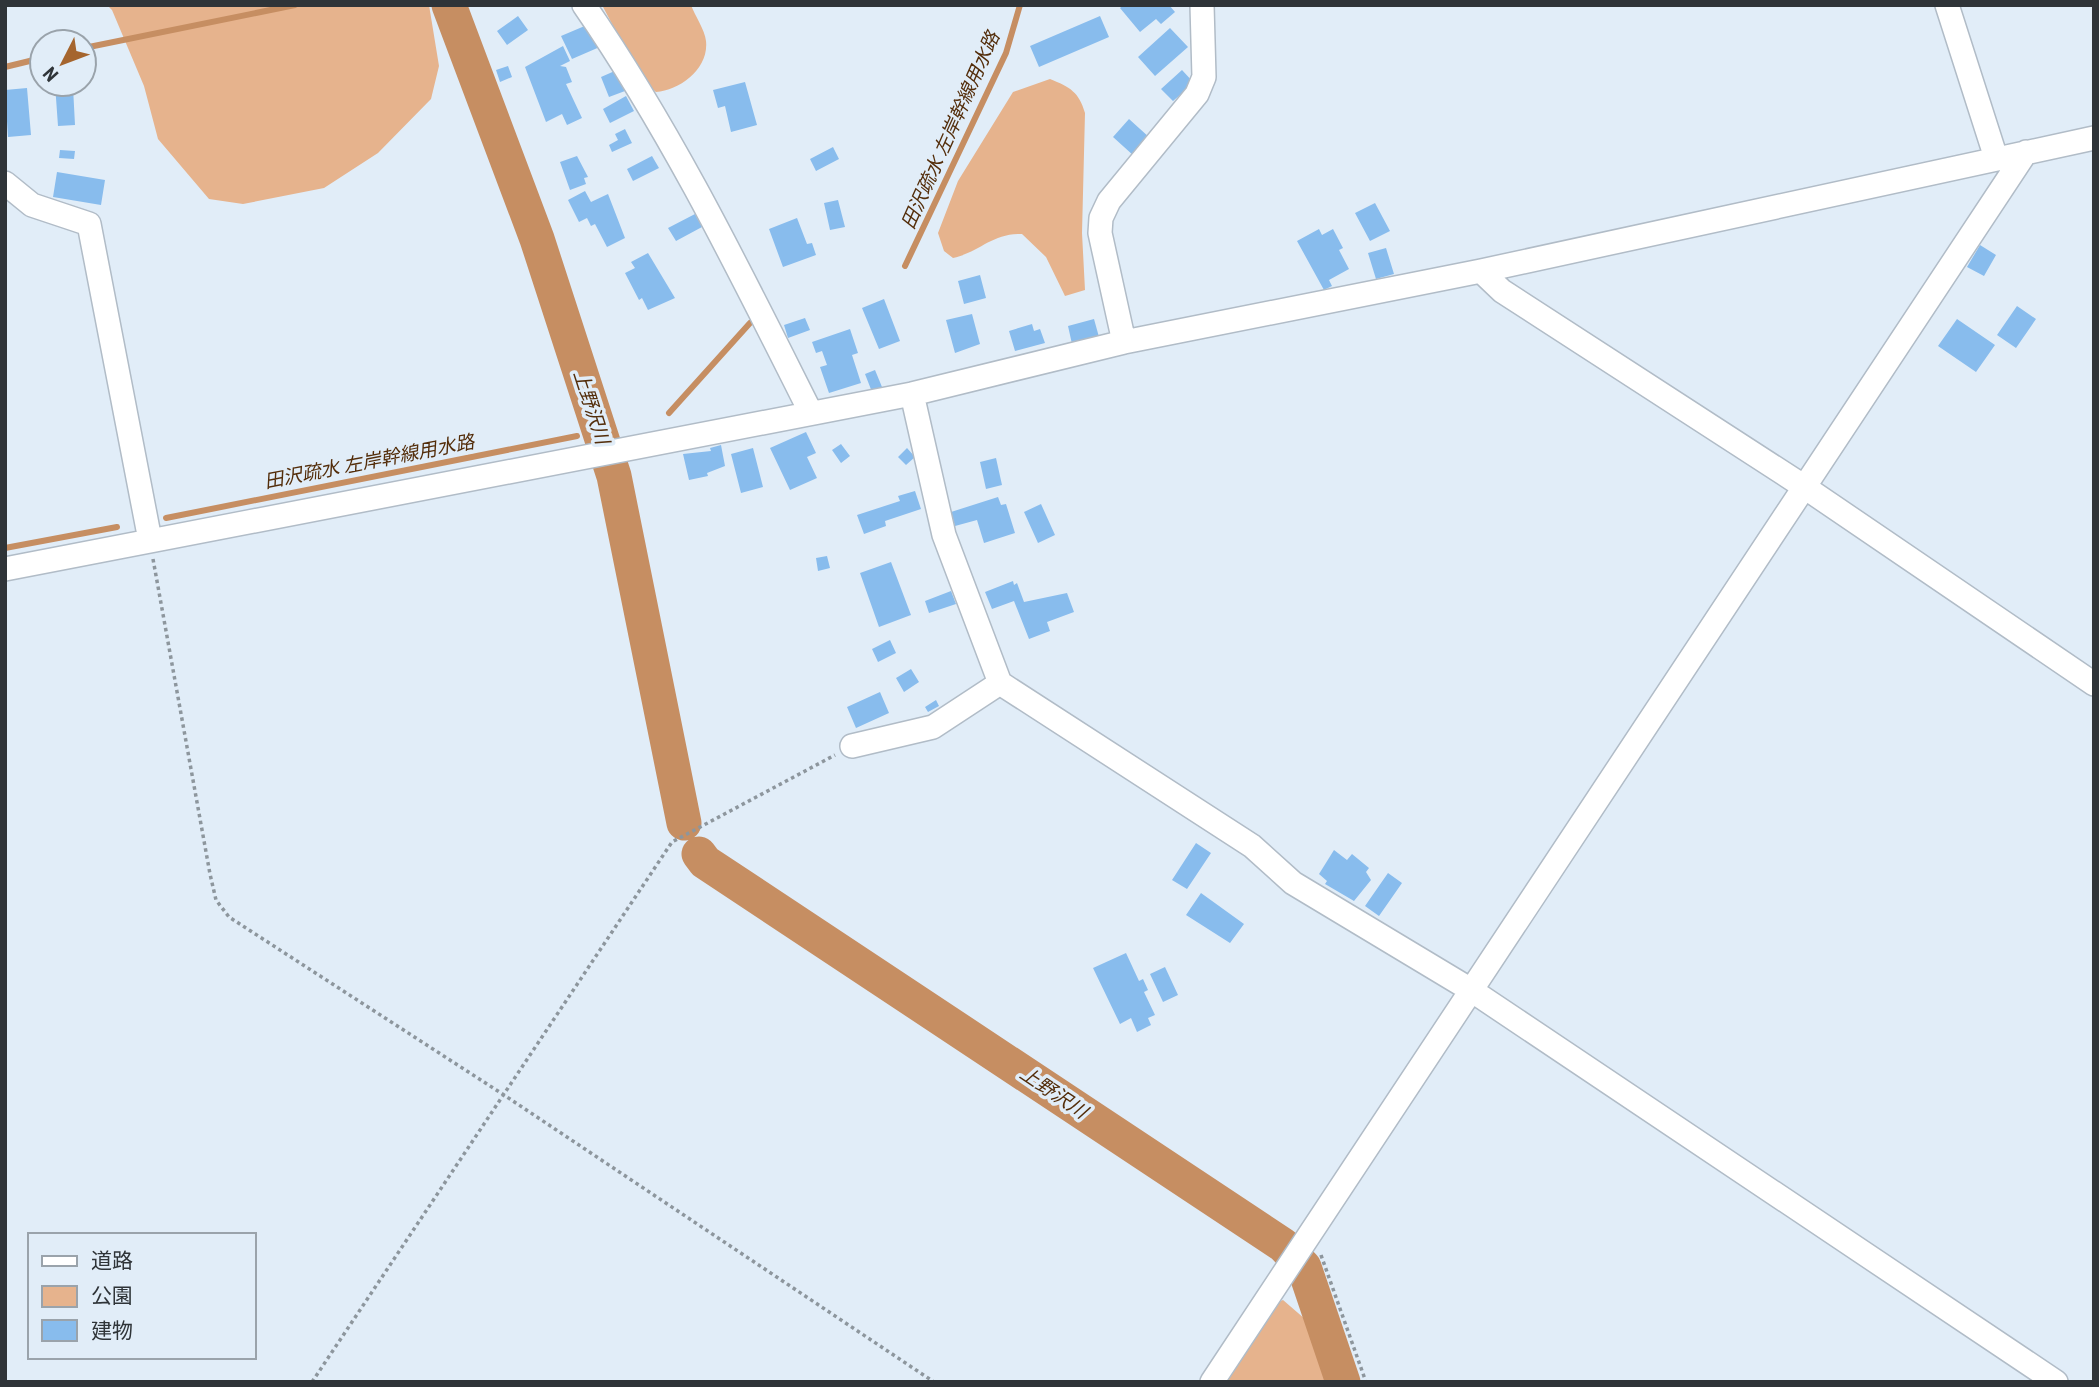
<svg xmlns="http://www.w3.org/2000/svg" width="2099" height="1387" viewBox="0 0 2099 1387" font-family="'Roboto Condensed','Noto Sans JP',sans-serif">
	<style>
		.green { fill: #e6b38d }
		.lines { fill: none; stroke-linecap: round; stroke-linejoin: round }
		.stream { stroke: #c68e62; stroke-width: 6 }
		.river { stroke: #c68e62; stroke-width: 35 }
		.building { fill: #88bced }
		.street-casing { stroke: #b1bcc7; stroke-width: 26 }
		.path { stroke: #8d969d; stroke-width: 3.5; stroke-dasharray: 3.5 3.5; stroke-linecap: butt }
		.street { stroke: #fff; stroke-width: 23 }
		.labels { text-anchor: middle; stroke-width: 7; stroke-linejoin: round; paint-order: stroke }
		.water-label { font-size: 19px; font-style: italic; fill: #532d0a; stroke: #e1edf8 }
	</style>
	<rect width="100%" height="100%" fill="#e1edf8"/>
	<path class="green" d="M107 5H429L439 66 431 99 378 153 324 188 243 204 209 199 158 139 144 86 112 10Z
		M602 5H691C695 16 705 30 706 41 709 69 680 90 656 92L642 81Z
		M1050 79C1070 87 1079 92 1085 113L1082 233 1085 290 1065 296 1046 257 1022 234C992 233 980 252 953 258L944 251 938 233 958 181 1013 92Z
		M1283 1300 1305 1319 1331 1382H1227L1237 1361 1276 1303Z"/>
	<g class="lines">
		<path class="stream" d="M84 48 295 5
			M5 67 42 58
			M905 266 1006 53 1020 5
			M669 413 750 323
			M166 518 577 436
			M5 548 117 527"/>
		<path class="river" d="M449 5 537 239 614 476 684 823
			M699 854 705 862 1283 1245 1304 1267 1343 1382"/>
	</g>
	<path class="building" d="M1123 5H1169L1175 12 1161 24 1156 19 1140 32 1120 8Z
		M518 16 528 30 507 45 497 31Z
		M1100 16 1109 37 1039 67 1030 46Z
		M587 25 602 46 572 59 561 36Z
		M1170 28 1188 47 1155 76 1138 57Z
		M563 46 570 61 560 66 566 67 572 82 566 84 582 118 567 125 562 114 546 122 525 67Z
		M508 66 512 77 500 82 496 70Z
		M617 70 625 91 609 97 601 77Z
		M1182 70 1194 83 1173 101 1161 89Z
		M745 82 757 125 731 132 725 106 718 108 713 90Z
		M55 84H81L73 87 75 125 58 126Z
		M27 88 31 135 8 137 5 90Z
		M626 96 634 111 610 123 603 109Z
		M1129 119 1150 138 1134 156 1113 137Z
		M625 129 632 143 612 152 609 145 618 140 615 134Z
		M833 147 839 159 816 171 810 159Z
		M60 150 75 151 74 159 59 158Z
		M577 156 588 177 584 178 586 184 570 190 560 162Z
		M652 156 659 168 633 181 627 169Z
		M57 172 105 180 101 205 53 197Z
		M585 191 591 202 608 194 625 238 607 247 595 224 591 226 587 218 579 222 568 200Z
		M838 200 845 227 830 230 824 203Z
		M1375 203 1390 231 1370 241 1355 213Z
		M695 214 702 227 676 241 668 228Z
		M797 218 807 244 812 243 816 255 783 267 769 229Z
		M1319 229 1322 235 1333 229 1343 248 1339 250 1349 269 1329 280 1332 286 1324 290 1297 241Z
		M1980 245 1996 255 1984 276 1967 267Z
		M1386 248 1394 274 1376 279 1368 253Z
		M648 253 675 298 648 310 642 298 639 300 625 273 635 268 631 262Z
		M980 275 986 298 964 304 958 281Z
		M884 299 900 341 879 349 862 308Z
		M2017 306 2036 319 2016 348 1997 335Z
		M972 314 980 344 955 353 946 320Z
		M805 318 810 330 788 338 784 325Z
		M1094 319 1099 337 1072 344 1068 326Z
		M1957 319 1995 345 1976 372 1938 346Z
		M1032 324 1034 331 1040 329 1045 343 1015 351 1009 331Z
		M850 329 858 353 852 355 861 383 829 393 820 367 827 365 822 351 816 353 812 342Z
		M875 370 882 387 872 392 865 374Z
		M806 432 816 453 807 457 817 478 790 490 770 448Z
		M841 444 850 456 841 463 832 450Z
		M721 445 725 466 707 473 708 476 689 480 683 454 711 451 710 448Z
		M753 448 763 487 741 493 731 454Z
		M907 448 915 457 906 465 898 457Z
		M996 458 1002 485 986 489 980 462Z
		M915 491 921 509 885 521 886 526 864 534 857 515 900 501 898 496Z
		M998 497 1001 505 1006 504 1015 533 984 543 977 520 955 526 951 512Z
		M1041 504 1055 535 1038 543 1024 512Z
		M827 556 830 568 818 571 816 558Z
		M891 562 911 615 879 627 860 573Z
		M1013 581 1014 585 1017 583 1024 602 1067 593 1074 612 1047 622 1050 631 1029 639 1014 601 992 609 985 592Z
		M951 591 956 604 929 613 925 601Z
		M890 640 896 653 878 662 872 649Z
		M911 669 919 682 904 692 896 678Z
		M880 692 889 713 856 728 847 707Z
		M936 700 939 706 928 712 925 707Z
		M1196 843 1211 853 1187 889 1172 880Z
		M1334 850 1347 860 1352 854 1369 868 1366 872 1371 880 1354 901 1325 884 1327 881 1319 874Z
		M1388 873 1402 883 1379 916 1365 906Z
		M1201 893 1244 924 1230 943 1186 915Z
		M1126 953 1139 981 1143 979 1148 990 1144 992 1155 1015 1148 1018 1151 1025 1137 1032 1131 1018 1120 1024 1093 968Z
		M1165 967 1178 995 1163 1002 1150 974Z"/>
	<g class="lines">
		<g class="street-casing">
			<path id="street" d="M584 5C673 134 741 274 811 413
				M1947 5 1996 158
				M5 183 32 205 89 224 150 540
				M1481 271 1502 291 1803 486 2094 684
				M1124 342 1100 233 1101 218 1109 201 1197 94 1204 77 1202 5
				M912 394 944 535 1000 683 1252 846 1293 883 1471 990 2056 1382
				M5 569 912 394 1124 342 1481 271 2094 138
				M852 746 933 727 1000 683
				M1212 1382 2026 152"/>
		</g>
		<path class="path" d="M153 559 210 874 216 900 229 917 504 1095 934 1382
			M1321 1255 1366 1382
			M312 1382 672 842 835 755"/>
		<use href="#street" class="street"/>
	</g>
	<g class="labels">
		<g class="water-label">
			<text transform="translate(950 130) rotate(-66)" y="7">田沢疏水 左岸幹線用水路</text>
			<text transform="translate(592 407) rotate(72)" y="7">上野沢川</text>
			<text transform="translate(369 461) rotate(-11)" y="7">田沢疏水 左岸幹線用水路</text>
			<text transform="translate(1054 1092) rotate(34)" y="7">上野沢川</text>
		</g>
	</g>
	<rect width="2099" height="1387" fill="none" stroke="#2f3438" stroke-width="14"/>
	<rect x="28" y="1233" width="228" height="126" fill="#e1edf8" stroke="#9aa3ab" stroke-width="2"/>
	<rect x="42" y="1256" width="35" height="10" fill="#ffffff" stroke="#9aa3ab" stroke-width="2"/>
	<text x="91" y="1268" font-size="21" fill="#2f3438">道路</text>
	<rect x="42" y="1286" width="35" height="21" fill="#e6b38d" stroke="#9aa3ab" stroke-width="2"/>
	<text x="91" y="1303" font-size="21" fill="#2f3438">公園</text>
	<rect x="42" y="1320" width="35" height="21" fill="#88bced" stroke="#9aa3ab" stroke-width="2"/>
	<text x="91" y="1338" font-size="21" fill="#2f3438">建物</text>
	<g transform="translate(63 63) rotate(228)"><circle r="33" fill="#e1edf8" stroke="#9aa3ab" stroke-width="2"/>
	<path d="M0-5L12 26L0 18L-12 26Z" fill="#a5652e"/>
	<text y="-10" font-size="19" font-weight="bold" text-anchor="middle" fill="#2f3438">N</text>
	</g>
</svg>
